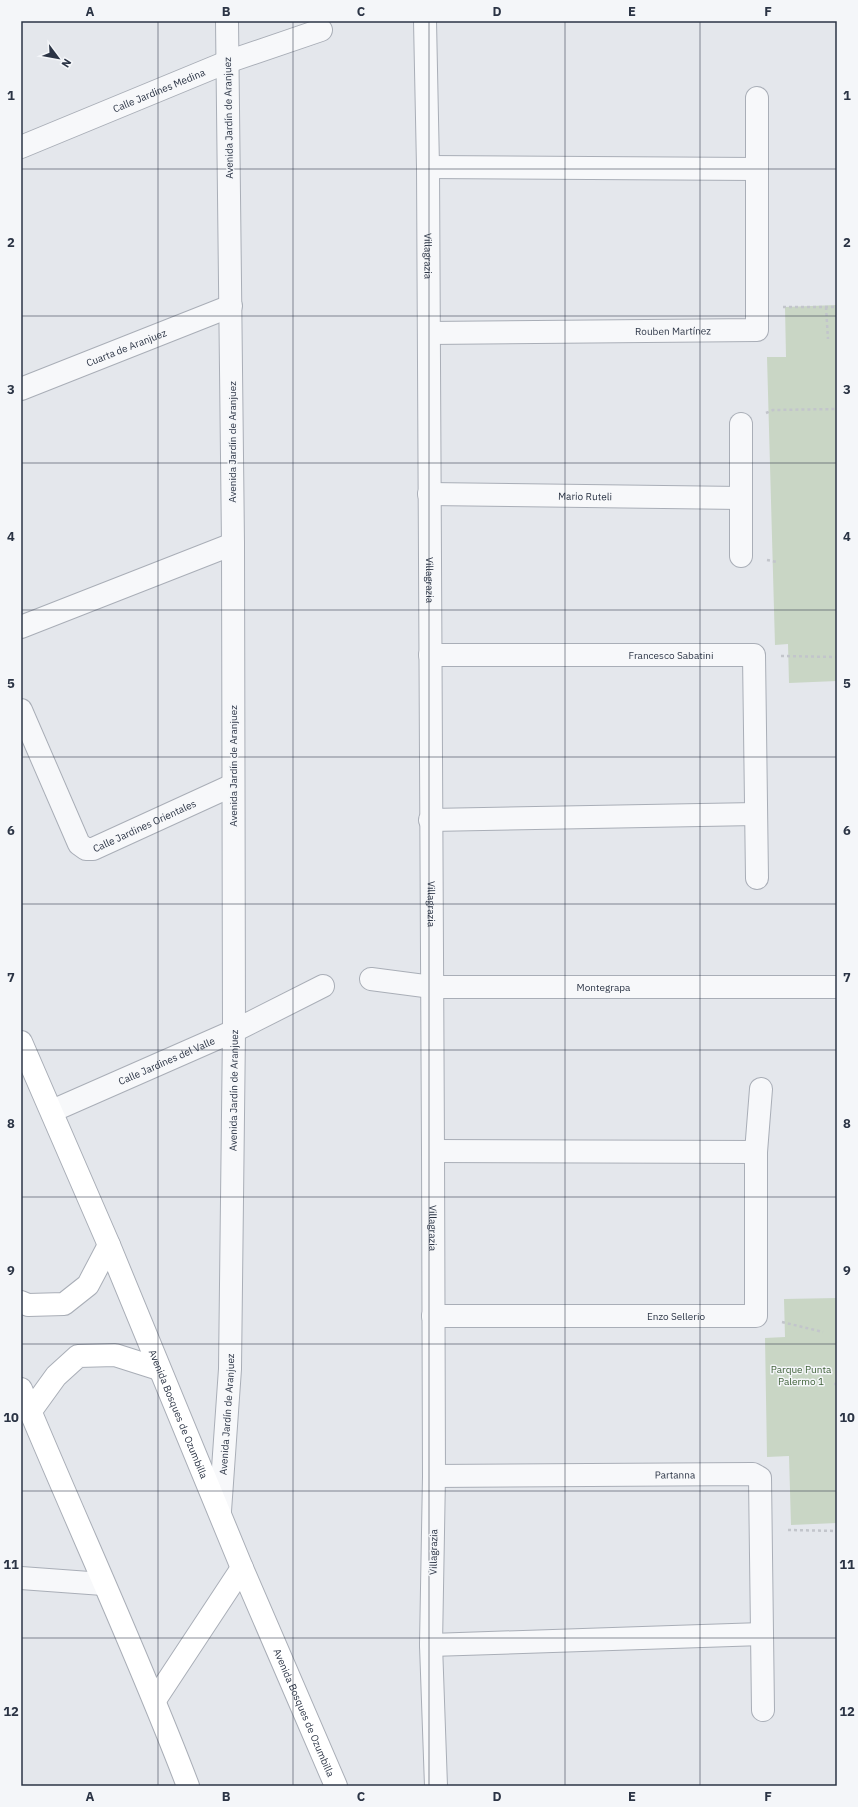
<svg xmlns="http://www.w3.org/2000/svg" width="858" height="1807" viewBox="0 0 858 1807" font-family="'IBM Plex Sans',sans-serif">
	<style>
		.green { fill: #c9d6c5 }
		.lines { fill: none; stroke-linecap: round; stroke-linejoin: round }
		.minor-casing { stroke: #a9aeb7; stroke-width: 24 }
		.tertiary-casing { stroke: #a9aeb7; stroke-width: 24 }
		.secondary-casing { stroke: #a9aeb7; stroke-width: 24 }
		.path { stroke: #c2c5cb; stroke-width: 2.5; stroke-dasharray: 3 3; stroke-linecap: butt }
		.minor { stroke: #f7f8fa; stroke-width: 22 }
		.tertiary { stroke: #f7f8fa; stroke-width: 22 }
		.secondary { stroke: #fff; stroke-width: 22 }
		.grid { fill: none; stroke: #2b3445; stroke-width: 1; stroke-opacity: 0.55 }
		.labels { text-anchor: middle; stroke-width: 3; stroke-linejoin: round; paint-order: stroke }
		.street-label { font-size: 10px; fill: #2b3445; stroke: #f4f6f9 }
		.park-label { font-size: 10px; fill: #3f6138; stroke: #f4f6f9 }
		.neatline { fill: none; stroke: #2b3445; stroke-width: 1.5 }
		.grid-label { font-size: 13px; text-anchor: middle; font-weight: bold; fill: #2b3445 }
	</style>
	<rect width="100%" height="100%" fill="#e4e7ec"/>
	<path class="green" d="M837 305V681L789 683 788 644 775 645 767 357H786L785 307Z
		M837 1298V1523L791 1525 789 1456 767 1457 765 1338 785 1337 784 1299Z"/>
	<g class="lines">
		<g class="minor-casing">
			<g id="minor">
				<path id="s1" d="M425 21 428 167 433 1151 434 1476 431 1645 436 1786"/>
				<path id="s2" d="M21 147 227 62 321 30"/>
				<path d="M428 167 757 169"/>
				<path id="s3" d="M429 333 757 330V98"/>
				<path id="s4" d="M21 389 231 306"/>
				<path id="s5" d="M429 494 741 498"/>
				<path d="M741 556V424"/>
				<path d="M21 627 233 544"/>
				<path id="s6" d="M430 655H754L757 878"/>
				<path id="s7" d="M21 710 79 844 86 849H93L233 785"/>
				<path d="M430 820 756 814"/>
				<path id="s8" d="M371 979 432 987H837"/>
				<path id="s9" d="M52 1111 234 1031 323 986"/>
				<path d="M433 1151 756 1152"/>
				<path id="s10" d="M433 1316H756V1152L761 1089"/>
				<path id="s11" d="M434 1476 753 1474 760 1478 763 1710"/>
				<path d="M21 1578 103 1584"/>
				<path d="M431 1645 762 1634"/>
			</g>
		</g>
		<g class="tertiary-casing">
			<g id="tertiary">
				<path id="s12" d="M220 1511 230 1369 234 1031 233 544 227 21"/>
			</g>
		</g>
		<g class="secondary-casing">
			<g id="secondary">
				<path id="s13" d="M21 1042 109 1245 242 1568 336 1786"/>
				<path d="M21 1302 28 1305 64 1304 88 1285 109 1245"/>
				<path d="M21 1389C76 1522 137 1652 188 1786"/>
				<path d="M30 1412 56 1376 78 1356 115 1355 159 1369"/>
				<path d="M155 1700 242 1568"/>
			</g>
		</g>
		<path class="path" d="M783 307H837
			M826 307 828 339
			M766 413 773 410 837 409
			M767 560 777 562
			M781 656 837 657
			M782 1322 823 1332
			M834 1384H837
			M788 1530 837 1531"/>
		<use href="#minor" class="minor"/>
		<use href="#tertiary" class="tertiary"/>
		<use href="#secondary" class="secondary"/>
	</g>
	<path class="grid" d="M158 21V1786M293 21V1786M429 21V1786M565 21V1786M700 21V1786M21 169H837M21 316H837M21 463H837M21 610H837M21 757H837M21 904H837M21 1050H837M21 1197H837M21 1344H837M21 1491H837M21 1638H837"/>
	<g class="labels">
		<g class="street-label">
			<text dy="4" stroke="none"><textPath href="#s2" startOffset="149">Calle Jardines Medina</textPath></text>
			<text transform="translate(228 118) rotate(-91)" y="4">Avenida Jardín de Aranjuez</text>
			<text dy="4" stroke="none"><textPath href="#s1" startOffset="235">Villagrazia</textPath></text>
			<text dy="4" stroke="none"><textPath href="#s3" startOffset="244">Rouben Martínez</textPath></text>
			<text dy="4" stroke="none"><textPath href="#s4" startOffset="113">Cuarta de Aranjuez</textPath></text>
			<text transform="translate(232 442) rotate(-90)" y="4">Avenida Jardín de Aranjuez</text>
			<text dy="4" stroke="none"><textPath href="#s5" startOffset="156">Mario Ruteli</textPath></text>
			<text dy="4" stroke="none"><textPath href="#s1" startOffset="559">Villagrazia</textPath></text>
			<text dy="4" stroke="none"><textPath href="#s6" startOffset="241">Francesco Sabatini</textPath></text>
			<text transform="translate(233 766) rotate(-90)" y="4">Avenida Jardín de Aranjuez</text>
			<text dy="4" stroke="none"><textPath href="#s7" startOffset="218">Calle Jardines Orientales</textPath></text>
			<text dy="4" stroke="none"><textPath href="#s1" startOffset="883">Villagrazia</textPath></text>
			<text dy="4" stroke="none"><textPath href="#s8" startOffset="233">Montegrapa</textPath></text>
			<text dy="4" stroke="none"><textPath href="#s9" startOffset="125">Calle Jardines del Valle</textPath></text>
			<text dy="4" stroke="none"><textPath href="#s12" startOffset="421">Avenida Jardín de Aranjuez</textPath></text>
			<text dy="4" stroke="none"><textPath href="#s1" startOffset="1207">Villagrazia</textPath></text>
			<text dy="4" stroke="none"><textPath href="#s10" startOffset="243">Enzo Sellerio</textPath></text>
			<text dy="4" stroke="none"><textPath href="#s13" startOffset="404">Avenida Bosques de Ozumbilla</textPath></text>
			<text dy="4" stroke="none"><textPath href="#s12" startOffset="97">Avenida Jardín de Aranjuez</textPath></text>
			<text dy="4" stroke="none"><textPath href="#s11" startOffset="241">Partanna</textPath></text>
			<text transform="translate(433 1552) rotate(-89)" y="4">Villagrazia</text>
			<text dy="4" stroke="none"><textPath href="#s13" startOffset="728">Avenida Bosques de Ozumbilla</textPath></text>
		</g>
		<g class="park-label">
			<text x="801" y="1373">Parque Punta<tspan x="801" dy="12">Palermo 1</tspan></text>
		</g>
	</g>
	<rect width="858" height="1807" fill="none" stroke="#f4f6f9" stroke-width="44"/>
	<g transform="translate(58 58) rotate(122)" stroke="#f4f6f9" stroke-width="3" paint-order="stroke">
	<path d="M0-3L7 15L0 10L-7 15Z" fill="#2b3445"/>
	<text y="-6" font-size="11" font-weight="bold" text-anchor="middle" fill="#2b3445">N</text>
	</g>
	<rect x="22" y="22" width="814" height="1763" class="neatline"/>
	<g class="grid-label">
		<text x="90" y="16">A</text>
		<text x="226" y="16">B</text>
		<text x="361" y="16">C</text>
		<text x="497" y="16">D</text>
		<text x="632" y="16">E</text>
		<text x="768" y="16">F</text>
		<text x="11" y="100">1</text>
		<text x="847" y="100">1</text>
		<text x="11" y="247">2</text>
		<text x="847" y="247">2</text>
		<text x="11" y="394">3</text>
		<text x="847" y="394">3</text>
		<text x="11" y="541">4</text>
		<text x="847" y="541">4</text>
		<text x="11" y="688">5</text>
		<text x="847" y="688">5</text>
		<text x="11" y="835">6</text>
		<text x="847" y="835">6</text>
		<text x="11" y="982">7</text>
		<text x="847" y="982">7</text>
		<text x="11" y="1128">8</text>
		<text x="847" y="1128">8</text>
		<text x="11" y="1275">9</text>
		<text x="847" y="1275">9</text>
		<text x="11" y="1422">10</text>
		<text x="847" y="1422">10</text>
		<text x="11" y="1569">11</text>
		<text x="847" y="1569">11</text>
		<text x="11" y="1716">12</text>
		<text x="847" y="1716">12</text>
		<text x="90" y="1801">A</text>
		<text x="226" y="1801">B</text>
		<text x="361" y="1801">C</text>
		<text x="497" y="1801">D</text>
		<text x="632" y="1801">E</text>
		<text x="768" y="1801">F</text>
	</g>
</svg>
